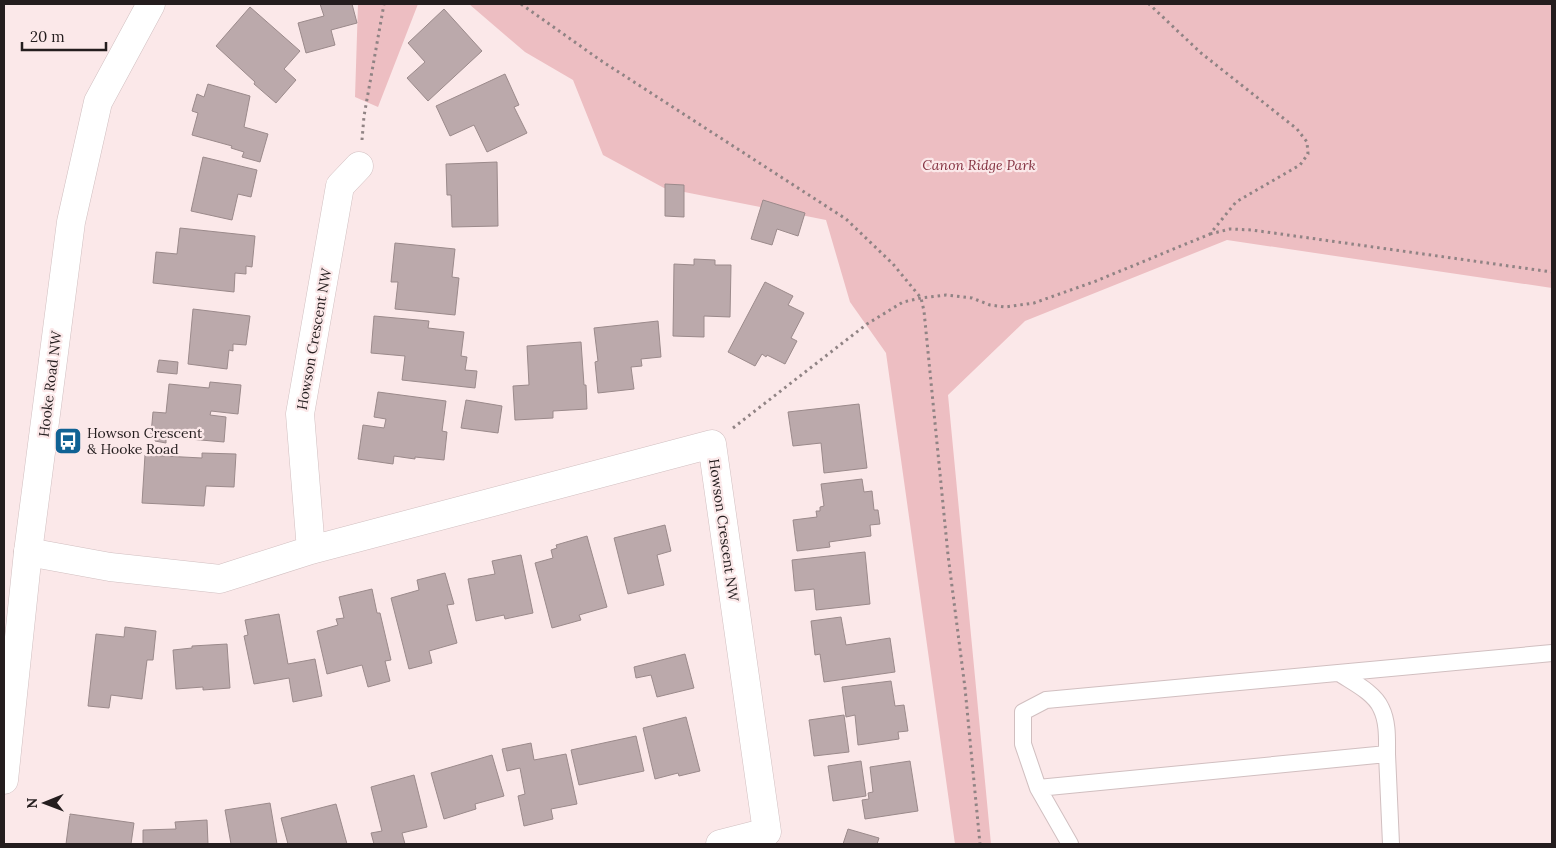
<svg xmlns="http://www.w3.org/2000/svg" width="1556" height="848" viewBox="0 0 1556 848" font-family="Lora,serif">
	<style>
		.green { fill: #edbec2 }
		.building { fill: #bba9ab; stroke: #9b8a8b }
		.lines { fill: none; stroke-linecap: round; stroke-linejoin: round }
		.service-casing { stroke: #d1bfc0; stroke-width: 18 }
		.minor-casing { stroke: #d1bfc0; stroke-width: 29 }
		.tertiary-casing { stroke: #d1bfc0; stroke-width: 29 }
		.path { stroke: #908384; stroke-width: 3; stroke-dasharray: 2.5 4; stroke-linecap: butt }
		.service { stroke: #fff; stroke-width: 16 }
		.minor { stroke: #fff; stroke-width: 28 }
		.tertiary { stroke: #fff; stroke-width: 28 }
		.labels { text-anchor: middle; stroke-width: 4.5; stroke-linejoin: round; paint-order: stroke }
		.park-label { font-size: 14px; font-style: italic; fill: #853342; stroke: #fbe8e9 }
		.street-label { font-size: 14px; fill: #241d1e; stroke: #fbe8e9 }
		.poi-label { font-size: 14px; fill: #241d1e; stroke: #fbe8e9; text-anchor: start }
	</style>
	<rect width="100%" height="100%" fill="#fbe8e9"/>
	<path class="green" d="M358 4H418L378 107 355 97Z
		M469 4H1552V288L1227 240 1025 321 948 395 991 844H955L886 353 850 302 826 220 664 188 603 155 573 80 525 52Z"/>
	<path class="building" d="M320 4H352L357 23 331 30 335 45 306 53 298 23 324 16Z
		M250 7 300 51 284 69 296 80 276 103 254 84 255 82 216 46Z
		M444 9 482 51 428 101 407 78 425 62 408 43Z
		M505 74 519 105 514 107 527 133 487 152 474 125 450 136 436 106Z
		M208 84 250 96 244 127 268 134 260 162 242 157 244 152 231 148 232 146 192 135 198 113 192 111 197 94 204 97Z
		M203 157 257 170 251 197 238 194 232 220 191 211Z
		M497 162 498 226 452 227 451 195H447L446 164Z
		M665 184 684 185V217L665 216Z
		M763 200 805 213 798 236 777 229 772 245 751 239Z
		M180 228 255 236 252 267 246 266V274L235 273 234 292 153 283 156 252 177 254Z
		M395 243 455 249 452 277 459 278 455 315 395 309 398 282H391Z
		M694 259 715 260V265H731L730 317 704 316V337L673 336 674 264 694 265Z
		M765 282 793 296 788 305 804 313 791 338 797 341 785 364 767 355 766 357 762 354 755 366 728 352Z
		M193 309 250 316 246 345 233 344V351L229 350 227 369 188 364Z
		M374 316 429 321 428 328 464 332 461 356 467 357 465 370 477 371 475 388 402 380 405 356 371 353Z
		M658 321 661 357 641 359 642 366 631 367 634 389 598 393 595 362 598 361 594 328Z
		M581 342 584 385H586L587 409 553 411V418L515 420 513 386 529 385 527 346Z
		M159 360 178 362 177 374 157 372Z
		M210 382 241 385 238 414 211 411 210 415 226 417 224 442 166 437V443L155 441 156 434H151L153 412 166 413 169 384 209 388Z
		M378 392 446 401 442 431 447 432 444 460 415 457V459L394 456 393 464 358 459 363 425 384 428 386 419 374 417Z
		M466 400 502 406 498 433 461 428Z
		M859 404 867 468 824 473 821 443 793 446 788 412Z
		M202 453 236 454 234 487 206 486 204 506 142 503 145 455 202 458Z
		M862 479 864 492 872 491 874 510H878L880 524 870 525 871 536 829 542 830 547 797 551 793 520 817 517 816 511H820V507L824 506 821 484Z
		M665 525 671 551 657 555 664 585 628 594 614 538Z
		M587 536 607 607 579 615 581 620 552 628 535 563 553 558 551 550 557 548 556 545Z
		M865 552 870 604 816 610 814 589 795 591 792 560Z
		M521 555 533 613 505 619 504 615 476 621 468 579 495 574 492 561Z
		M445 573 454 604 447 605 457 643 429 651 432 663 409 669 391 598 419 590 417 580Z
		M372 589 377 613H380L391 660 385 661 390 681 368 687 362 665 327 674 317 631 338 625 336 619 344 618 339 597Z
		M279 614 288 664 315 659 322 696 293 702 289 678 254 684 244 636 248 635 245 620Z
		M841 617 846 645 890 638 895 672 824 682 820 654 815 655 811 621Z
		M125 627 156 631 153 660H147L142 699 111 695 109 708 88 706 96 634 124 637Z
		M227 644 230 688 203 690V687L176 689 173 650 192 648V646Z
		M685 654 694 688 657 697 651 675 636 678 634 667Z
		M891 681 895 706 904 705 908 731 898 732 899 739 858 745 855 715 846 717 842 687Z
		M844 715 849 752 814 756 809 720Z
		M686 717 700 771 679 776 678 773 655 779 643 728Z
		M636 736 644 771 579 785 571 750Z
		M531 743 534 760 566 754 577 804 551 809 553 819 524 826 518 796 525 794 520 768 507 771 502 749Z
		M492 755 504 796 475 804 476 809 444 819 431 773Z
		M861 761 866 796 833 801 828 766Z
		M910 761 918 811 865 819 862 800 869 799 868 793 873 792 870 767Z
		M414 775 427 827 402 833 405 844H374L371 833 382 831 371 787Z
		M270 803 277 844H231L225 810Z
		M336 804 347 844H288L281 818Z
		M70 814 134 823 131 844H66Z
		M207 820 208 844H143V830L176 829 175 822Z
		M848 829 879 838 877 844H880H843Z"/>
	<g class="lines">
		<g class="service-casing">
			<path id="service" d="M1339 673C1352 682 1374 692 1381 708 1388 722 1387 739 1387 754
				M1038 788 1387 754 1391 844
				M1070 844 1038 788 1023 744V712L1046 700 1552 653"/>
		</g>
		<g class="minor-casing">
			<path id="minor" d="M311 550 300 414 340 186 359 166
				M28 552 110 567 220 579 311 550 712 444 767 832 720 844"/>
		</g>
		<g class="tertiary-casing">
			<path id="tertiary" d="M4 780 28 552 71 222 98 102 151 4"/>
		</g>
		<path class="path" d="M521 4 600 60 846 219 893 264 921 298 924 311 948 555 965 688 980 844
			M362 140 364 116 384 4
			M1210 234 1230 229 1252 230 1552 272
			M733 428 867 324 903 302 921 298 946 295 972 298 990 305 1005 307 1034 303 1096 281 1210 234 1236 202 1300 165 1308 154 1307 142 1297 129 1201 53 1149 4"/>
		<use href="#service" class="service"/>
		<use href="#minor" class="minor"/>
		<use href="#tertiary" class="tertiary"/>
	</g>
	<defs>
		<g id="bus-square" transform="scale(1.4375)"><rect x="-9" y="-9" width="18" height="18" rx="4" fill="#106294" stroke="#fbe8e9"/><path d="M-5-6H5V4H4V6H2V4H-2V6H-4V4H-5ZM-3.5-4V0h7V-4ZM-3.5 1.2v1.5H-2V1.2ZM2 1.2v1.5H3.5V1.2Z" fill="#fff"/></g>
	</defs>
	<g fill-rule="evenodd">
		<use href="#bus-square" x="68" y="441"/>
	</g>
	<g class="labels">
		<g class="park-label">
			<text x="979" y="170">Canon Ridge Park</text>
		</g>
		<g class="street-label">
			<text transform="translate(314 339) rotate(-80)" y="5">Howson Crescent NW</text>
			<text transform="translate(50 384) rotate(-83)" y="5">Hooke Road NW</text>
			<text transform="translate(724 530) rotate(82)" y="5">Howson Crescent NW</text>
		</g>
		<g class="poi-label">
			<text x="87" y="438">Howson Crescent<tspan x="87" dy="16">&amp; Hooke Road</tspan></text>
		</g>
	</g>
	<rect width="1556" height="848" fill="none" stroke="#241d1e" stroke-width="10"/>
	<g transform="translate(45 803) rotate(269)" stroke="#fbe8e9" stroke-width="4" paint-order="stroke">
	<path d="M0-4L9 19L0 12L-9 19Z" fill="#241d1e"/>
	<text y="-8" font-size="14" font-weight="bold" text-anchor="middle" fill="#241d1e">N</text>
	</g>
	<path d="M22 42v8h84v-8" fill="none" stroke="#241d1e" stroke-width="2.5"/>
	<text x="30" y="42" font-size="15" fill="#241d1e" stroke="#fbe8e9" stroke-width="4" paint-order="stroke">20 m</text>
</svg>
